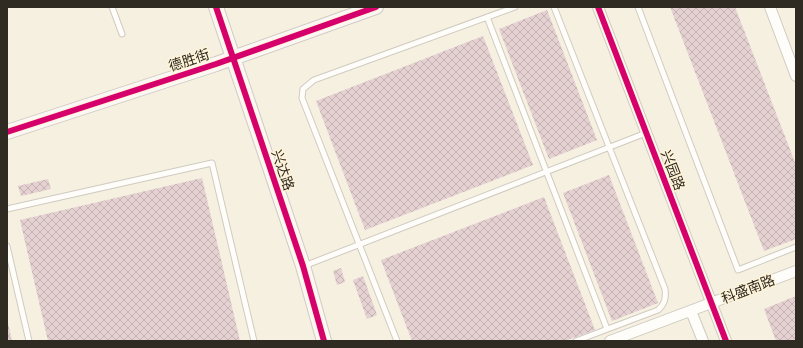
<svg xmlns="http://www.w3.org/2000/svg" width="803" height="348" viewBox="0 0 803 348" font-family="Jost,'Noto Sans SC',sans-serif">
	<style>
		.building { fill: url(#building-cross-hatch) }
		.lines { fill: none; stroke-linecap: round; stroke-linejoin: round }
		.lane-casing { stroke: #d0cbc0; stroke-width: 7 }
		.street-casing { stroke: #d0cbc0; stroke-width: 12 }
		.secondary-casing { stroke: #d0cbc0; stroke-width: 16 }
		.lane { stroke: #fefdfa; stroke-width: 5 }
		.street { stroke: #fefdfa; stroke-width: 10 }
		.secondary { stroke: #fbf7f5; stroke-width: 14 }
		.cycleway-casing { stroke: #fff3d8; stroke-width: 8 }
		.cycleway { stroke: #d6006c; stroke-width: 6 }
		.labels { text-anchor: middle; stroke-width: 3; stroke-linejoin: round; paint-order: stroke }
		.street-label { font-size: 14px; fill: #302b22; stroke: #fff3d8 }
	</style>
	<defs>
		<pattern id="building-cross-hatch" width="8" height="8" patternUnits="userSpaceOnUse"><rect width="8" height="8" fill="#e5d0d2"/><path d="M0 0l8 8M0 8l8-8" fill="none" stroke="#c5b3b4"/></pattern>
	</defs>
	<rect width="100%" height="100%" fill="#f6f0e1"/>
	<path class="building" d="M670 7H735L796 165V239L764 251Z
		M547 10 597 140 549 159 499 29Z
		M483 36 533 165 365 230 316 101Z
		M609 175 658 303 612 321 563 193Z
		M202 178 240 341H48L20 220Z
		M48 179 51 189 21 196 18 186Z
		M544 197 595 330 565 341H412L381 260Z
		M341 268 345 282 337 285 333 271Z
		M363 276 377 315 367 319 353 280Z
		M796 296V341H776L764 309Z
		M7 323H8L12 341H7Z"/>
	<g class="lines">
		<g class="lane-casing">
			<path id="lane" d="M112 7 122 34
				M554 7 665 289C666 298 665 304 658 310L576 341
				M638 7 738 270 796 247
				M487 17 607 329
				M7 209 212 163 254 341
				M7 246 29 341
				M304 266 646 133
				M397 341 302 98 303 89 314 80 515 7"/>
		</g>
		<g class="street-casing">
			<path id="street" d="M598 7 726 341
				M770 7 796 76
				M691 311 703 341
				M610 341 796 271"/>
		</g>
		<g class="secondary-casing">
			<path id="secondary" d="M216 7 303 266 324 341
				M7 132 216 64 376 7"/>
		</g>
		<use href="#lane" class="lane"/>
		<use href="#street" class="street"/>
		<use href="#secondary" class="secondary"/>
		<g class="cycleway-casing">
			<path id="cycleway" d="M216 7 303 266 324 341
				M598 7 726 341
				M7 132 216 64 376 7"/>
		</g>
		<use href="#cycleway" class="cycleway"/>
	</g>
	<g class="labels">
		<g class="street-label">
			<text transform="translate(189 60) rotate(-18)" y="5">德胜街</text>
			<text transform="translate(283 170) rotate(71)" y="5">兴达路</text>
			<text transform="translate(673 170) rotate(69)" y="5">兴园路</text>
			<text transform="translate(748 289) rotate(-21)" y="5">科盛南路</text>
		</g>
	</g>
	<rect width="803" height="348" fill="none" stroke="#302b22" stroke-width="16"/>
</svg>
